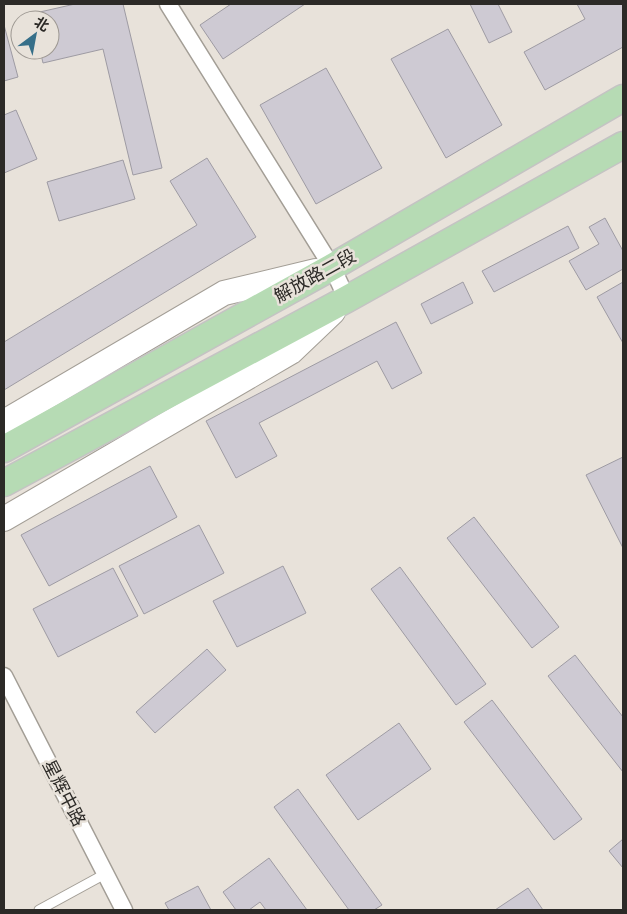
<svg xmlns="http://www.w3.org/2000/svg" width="627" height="914" viewBox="0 0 627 914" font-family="'DejaVu Sans','Noto Sans SC',sans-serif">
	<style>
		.building { fill: #cecad3; stroke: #9e9ba3 }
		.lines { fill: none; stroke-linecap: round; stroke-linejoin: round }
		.lane-casing { stroke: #a39e96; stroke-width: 11 }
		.street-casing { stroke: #a39e96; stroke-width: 19 }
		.secondary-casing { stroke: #a39e96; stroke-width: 26 }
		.primary-casing { stroke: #c4c3c3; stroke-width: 29 }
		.lane { stroke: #fff; stroke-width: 9 }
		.street { stroke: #fff; stroke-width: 16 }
		.secondary { stroke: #fff; stroke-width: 24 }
		.primary { stroke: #b6dbb4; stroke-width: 26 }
		.labels { text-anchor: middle; stroke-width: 5; stroke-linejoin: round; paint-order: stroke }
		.street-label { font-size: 18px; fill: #2c2a27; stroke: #e8e2da }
	</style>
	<rect width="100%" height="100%" fill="#e8e2da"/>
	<path class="building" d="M75 4H123L162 168 133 175 103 49 43 63 40 50H50V20H33L31 14Z
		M231 4H305L223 59 200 25Z
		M470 4H498L512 32 489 43Z
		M577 4H623V47L545 90 524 52 585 19Z
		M4 25 18 77 4 81Z
		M448 29 502 125 446 158 391 59Z
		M326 68 382 168 316 204 260 105Z
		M16 110 37 159 4 173V115Z
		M207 158 256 237 4 390V342L197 225 170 181Z
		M123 160 135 199 59 221 47 182Z
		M605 218 623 251V269L586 290 569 261 599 244 589 227Z
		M568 226 579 248 494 292 482 271Z
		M463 282 473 303 431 324 421 304Z
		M623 282V343L597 297Z
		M396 322 422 373 392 389 377 361 259 423 277 456 236 478 206 421Z
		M623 457V548L586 475Z
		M150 466 177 517 49 586 21 535Z
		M474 517 559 627 532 648 447 538Z
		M199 525 224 573 144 614 119 566Z
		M283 566 306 613 237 647 213 601Z
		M400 567 486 684 456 705 371 589Z
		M113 568 138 616 58 657 33 609Z
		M207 649 226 670 155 733 136 712Z
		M575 655 623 717V772L548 676Z
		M492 700 582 819 554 840 464 722Z
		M399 723 431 769 358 820 326 775Z
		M298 789 382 905 374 910H349L274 807Z
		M623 839V868L609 851Z
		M269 858 307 910H266L260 902 249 910H236L223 892Z
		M198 886 211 910H169L165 903Z
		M528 888 543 910H495Z"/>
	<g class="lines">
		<g class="lane-casing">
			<path id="lane" d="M39 910 105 874"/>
		</g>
		<g class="street-casing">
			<path id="street" d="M168 4 332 267 347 299
				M4 676 124 910"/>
		</g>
		<g class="secondary-casing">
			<path id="secondary" d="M4 422 224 293 316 271
				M4 519 291 352 333 312"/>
		</g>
		<g class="primary-casing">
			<path id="primary" d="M4 449 332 267 623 98
				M4 483 347 299 623 145"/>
		</g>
		<use href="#lane" class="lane"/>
		<use href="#street" class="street"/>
		<use href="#secondary" class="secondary"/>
		<use href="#primary" class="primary"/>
	</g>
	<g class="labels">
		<g class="street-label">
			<text transform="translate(315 276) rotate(-29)" y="6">解放路二段</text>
			<text transform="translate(64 793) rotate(63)" y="6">星辉中路</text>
		</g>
	</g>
	<rect width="627" height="914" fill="none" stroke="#2c2a27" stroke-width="10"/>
	<g transform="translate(35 35) rotate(32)"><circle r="24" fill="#e8e2da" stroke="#9d9892"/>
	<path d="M0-4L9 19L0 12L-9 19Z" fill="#366f89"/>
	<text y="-8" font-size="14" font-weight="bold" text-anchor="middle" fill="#2c2a27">北</text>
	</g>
</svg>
